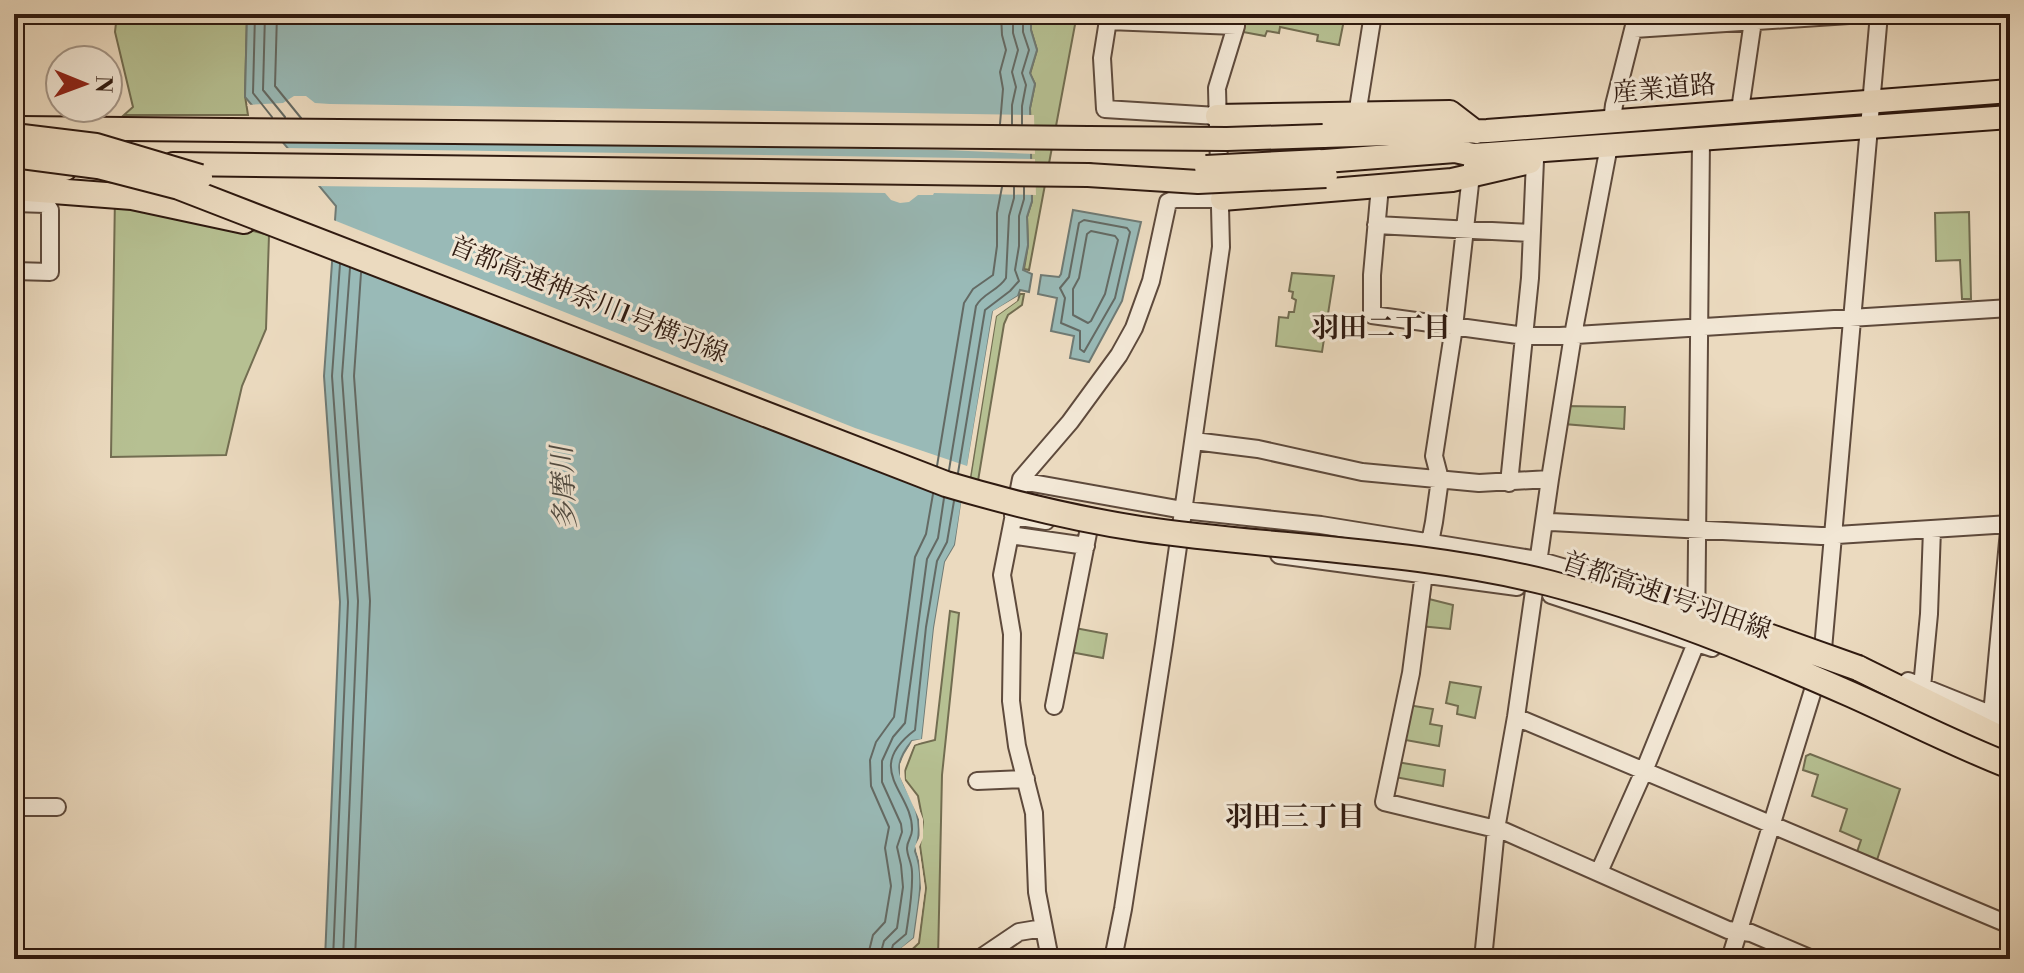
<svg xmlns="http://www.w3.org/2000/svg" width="2024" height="973" viewBox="0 0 2024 973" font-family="'Libre Bodoni','Noto Serif JP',serif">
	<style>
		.green { fill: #b6c092; stroke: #726d51; stroke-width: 2 }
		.water { fill: #99bab7; stroke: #6f7a74; stroke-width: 2 }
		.pier { fill: #ebdabf }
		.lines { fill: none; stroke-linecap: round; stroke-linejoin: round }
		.shore { stroke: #646a64; stroke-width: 2 }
		.minor-casing { stroke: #5e4a3c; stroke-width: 20 }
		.major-casing { stroke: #2f1a10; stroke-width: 26 }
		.highway-casing { stroke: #2f1a10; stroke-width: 28 }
		.minor { stroke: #f2e7d5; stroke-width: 16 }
		.major { stroke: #ebdabf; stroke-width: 22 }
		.highway { stroke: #ebdabf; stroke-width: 24 }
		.major-bridge-casing { stroke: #2f1a10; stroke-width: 26; stroke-linecap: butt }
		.highway-bridge-casing { stroke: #2f1a10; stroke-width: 28; stroke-linecap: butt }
		.major-bridge { stroke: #ebdabf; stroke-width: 22 }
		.highway-bridge { stroke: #ebdabf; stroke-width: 24 }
		.labels { text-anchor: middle; stroke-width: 6; stroke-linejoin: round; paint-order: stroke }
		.street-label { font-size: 26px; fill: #2f1a10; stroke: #f2e7d5 }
		.neighbourhood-label { font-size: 28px; font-weight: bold; fill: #2f1a10; stroke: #f2e7d5 }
		.water-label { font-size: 28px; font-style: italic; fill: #4f4a42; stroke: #f2e7d5 }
	</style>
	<rect width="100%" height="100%" fill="#ebdabf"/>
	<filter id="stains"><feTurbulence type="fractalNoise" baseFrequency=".0025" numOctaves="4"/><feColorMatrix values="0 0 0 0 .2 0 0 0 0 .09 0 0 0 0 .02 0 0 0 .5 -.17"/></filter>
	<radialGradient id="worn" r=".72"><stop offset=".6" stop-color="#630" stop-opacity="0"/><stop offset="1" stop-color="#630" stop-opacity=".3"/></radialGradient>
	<path class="green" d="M117 14H247L245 96 248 115H124L133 107 115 32Z
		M1031 14H1077L1029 270 1024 269 1028 245 1027 217 1032 201 1030 108 1035 84 1030 74 1037 50 1031 30Z
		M1247 14H1356L1355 16 1345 15 1339 45 1317 41 1318 35 1280 27 1279 33 1267 31 1265 36 1243 32Z
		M115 195 269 235 266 329 242 386 226 455 111 457Z
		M1969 212 1971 299H1962L1960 260 1936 261 1935 213Z
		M1292 273 1334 276 1322 352 1276 346 1279 317 1288 318 1289 312H1294L1296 300 1292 298 1293 292 1289 291Z
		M1020 294H1024L1022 305 1008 315 1004 324 978 481 970 480 996 316 1018 300Z
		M1565 406 1625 407 1624 429 1564 424Z
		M1425 598 1453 605 1450 629 1420 626Z
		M950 611 959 613 942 775 938 959H902L919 943 926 888 920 846 923 822 918 796 905 779V771L915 745 935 740Z
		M1075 628 1107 634 1103 658 1070 652Z
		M1450 682 1481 687 1475 718 1457 714 1458 706 1446 703Z
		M1408 705 1433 709 1430 724 1442 726 1439 746 1400 739Z
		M1810 754 1900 789 1876 863 1856 855 1861 840 1840 831 1847 809 1812 796 1818 775 1803 770 1806 756Z
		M1397 762 1445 770 1443 786 1395 777Z"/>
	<path class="water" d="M247 14H1031V30L1037 50 1030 73 1035 84 1030 108 1032 201 1027 217 1028 245 1023 270 1032 274 1029 292 1020 290 1018 296 993 312 955 545 945 562 934 628 922 740 912 741C894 763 897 772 909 794 919 812 922 831 915 851 926 878 917 909 914 938L900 950 896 959H325L340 602 324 376 336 206 245 97Z
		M1073 210 1141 222 1122 301 1089 362 1070 358 1074 336 1051 331 1057 298 1038 294 1041 275 1059 277 1061 274Z"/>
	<path class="pier" d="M294 96H306L315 103 330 104 1034 115 1035 154 946 150 277 142 247 105 283 103Z
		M283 148 1035 159 1036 195 934 193 933 195H918L909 202 900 203 891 200 885 193 314 186Z
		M331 219 855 428 967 466 993 311 1018 296 1017 301 996 316 959 545 949 563 938 629 926 740 914 745 904 765 905 782 913 793 923 819V838L919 847 925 888 918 939 915 944 903 952 901 959H896L900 949 914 938 921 888 919 860 915 846 920 836 919 819 900 777V764L912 741 922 739 934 628 945 562 955 545 962 497 328 256Z"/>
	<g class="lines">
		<path class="shore" d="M255 14 253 93 272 117
			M265 14 263 90 285 117
			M277 14 275 86 301 118
			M1000 124 1003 89 1000 72 1006 50 1002 35 1001 14
			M1012 124V105L1016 87 1012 72 1018 50 1013 33V14
			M1022 124V106L1026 85 1022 73 1029 50 1023 32V14
			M1084 220 1127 228 1130 232 1115 298 1084 352 1080 349V331L1061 323 1065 298 1060 288 1069 277 1079 223Z
			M1091 231 1115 236 1118 240 1105 294 1091 321 1088 323 1073 315V289L1079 278 1087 234Z
			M937 466 964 303 973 289 993 275 997 246V213L1002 187
			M949 470 976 306C983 293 998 291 1006 278L1009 216 1014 198V187
			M958 473 985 310 1010 291 1019 281 1015 270 1019 246V216L1024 199V187
			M333 959 348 602 332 376 340 264
			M343 959 358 601 342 376 350 268
			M355 959 370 601 354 376 361 273
			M867 959 873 935 885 922 891 886 885 848 889 827 871 786 870 760 876 742 894 717 915 557 926 534 933 494
			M879 959 884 941 897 928 903 887 901 865 897 847 902 832 901 824 882 782V761L893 737 905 723 927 559 938 538 944 498
			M889 959 893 945 906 934C909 914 913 893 912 872 912 863 907 856 907 848 907 841 912 837 912 830 913 792 862 770 915 730L926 627 937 561 947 542 954 501"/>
		<g class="minor-casing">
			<path id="minor" d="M1109 14 1102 58 1105 109 1217 116
				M1108 21 1236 26
				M1634 29 1864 14
				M1740 110 1754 14
				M1357 115 1373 14
				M1612 121 1614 105 1637 14
				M1472 166 1454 327 1434 456 1440 479 1434 522 1424 573 1411 673 1384 802 1504 831 1728 930 1751 933 1812 959
				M1380 186 1372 275V315L1525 336H1560L2010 308
				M14 203 46 204 50 210V272L14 271
				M1376 225 1531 233
				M1194 441 1258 449 1362 472 1479 483 1550 479
				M1021 481 1183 510 1321 525 1538 560 1617 583
				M1509 483 1530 278 1535 160
				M1013 516 1046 521
				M1544 524 1551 522 1821 536 2010 524
				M1010 535 1086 546
				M1279 555 1517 587
				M1551 595 1712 648
				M1908 681 2010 722
				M1922 687 1929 614 1932 529
				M1054 706 1089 528
				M1992 715 2010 520
				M1516 717 2010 925
				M977 781 1026 779
				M14 807H57
				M1599 872 1644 771 1696 643 1701 140
				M979 959 1019 932 1043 928
				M1050 959 1037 892 1034 813 1017 746 1011 701 1012 634 1002 575 1021 479 1070 422 1119 355 1134 328 1151 281 1168 202 1175 199H1222
				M1113 959 1123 909 1164 644 1221 247 1217 88 1236 26V14
				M1483 959 1496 829 1516 717 1550 479 1573 335 1609 146
				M1730 959 1814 687 1823 649 1879 14
				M2009 959 2010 957"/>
		</g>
		<g class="major-casing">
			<path id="major" d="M1217 116 1450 112 1476 132
				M21 128 1088 138
				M1323 136 1487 131 2010 91
				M1325 161 1455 151 1473 155 1489 154 2010 117
				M173 164 1088 175
				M1222 199 1452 180 1530 162"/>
		</g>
		<g class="highway-casing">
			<path id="highway" d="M14 172 65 168
				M14 188 132 197 244 221
				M1858 668 2010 743"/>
		</g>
		<use href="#minor" class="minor"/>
		<use href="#major" class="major"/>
		<use href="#highway" class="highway"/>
		<g class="major-bridge-casing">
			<path id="major-bridge" d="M1088 138 1227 139 1323 136
				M1206 167 1320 161
				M1088 175 1198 182 1326 176"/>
		</g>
		<g class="highway-bridge-casing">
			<path id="highway-bridge" d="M14 136 96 146 200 177
				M14 155 98 166 179 187 946 484C1010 503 1075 519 1141 529 1275 548 1417 550 1549 583 1652 610 1753 651 1850 694 1904 718 1956 745 2010 766
				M1607 583 1689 608 1858 668"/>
		</g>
		<use href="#major-bridge" class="major-bridge"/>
		<use href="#highway-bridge" class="highway-bridge"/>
	</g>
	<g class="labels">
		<g class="street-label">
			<text transform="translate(1664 88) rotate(-5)" y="9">産業道路</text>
			<text transform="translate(589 299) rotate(22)" y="9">首都高速神奈川1号横羽線</text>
			<text transform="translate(1667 595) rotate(19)" y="9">首都高速1号羽田線</text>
		</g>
		<g class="neighbourhood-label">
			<text x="1381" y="337">羽田二丁目</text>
			<text x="1295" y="826">羽田三丁目</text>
		</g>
		<g class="water-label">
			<text transform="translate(563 488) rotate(-93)" y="10">多摩川</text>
		</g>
	</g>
	<rect width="2024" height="973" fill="none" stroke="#ebdabf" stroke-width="48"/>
	<rect x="16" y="16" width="1992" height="941" fill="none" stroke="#2f1a10" stroke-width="4"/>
	<rect x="24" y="24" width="1976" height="925" fill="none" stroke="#2f1a10" stroke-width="2"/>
	<g transform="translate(84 84) rotate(91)"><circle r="38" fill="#f2e7d5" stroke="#a49586" stroke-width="2"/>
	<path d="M0-6L14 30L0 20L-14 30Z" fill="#8f2418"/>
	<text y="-12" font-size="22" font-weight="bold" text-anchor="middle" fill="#2f1a10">N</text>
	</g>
	<rect width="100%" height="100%" filter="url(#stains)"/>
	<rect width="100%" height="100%" fill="url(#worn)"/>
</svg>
